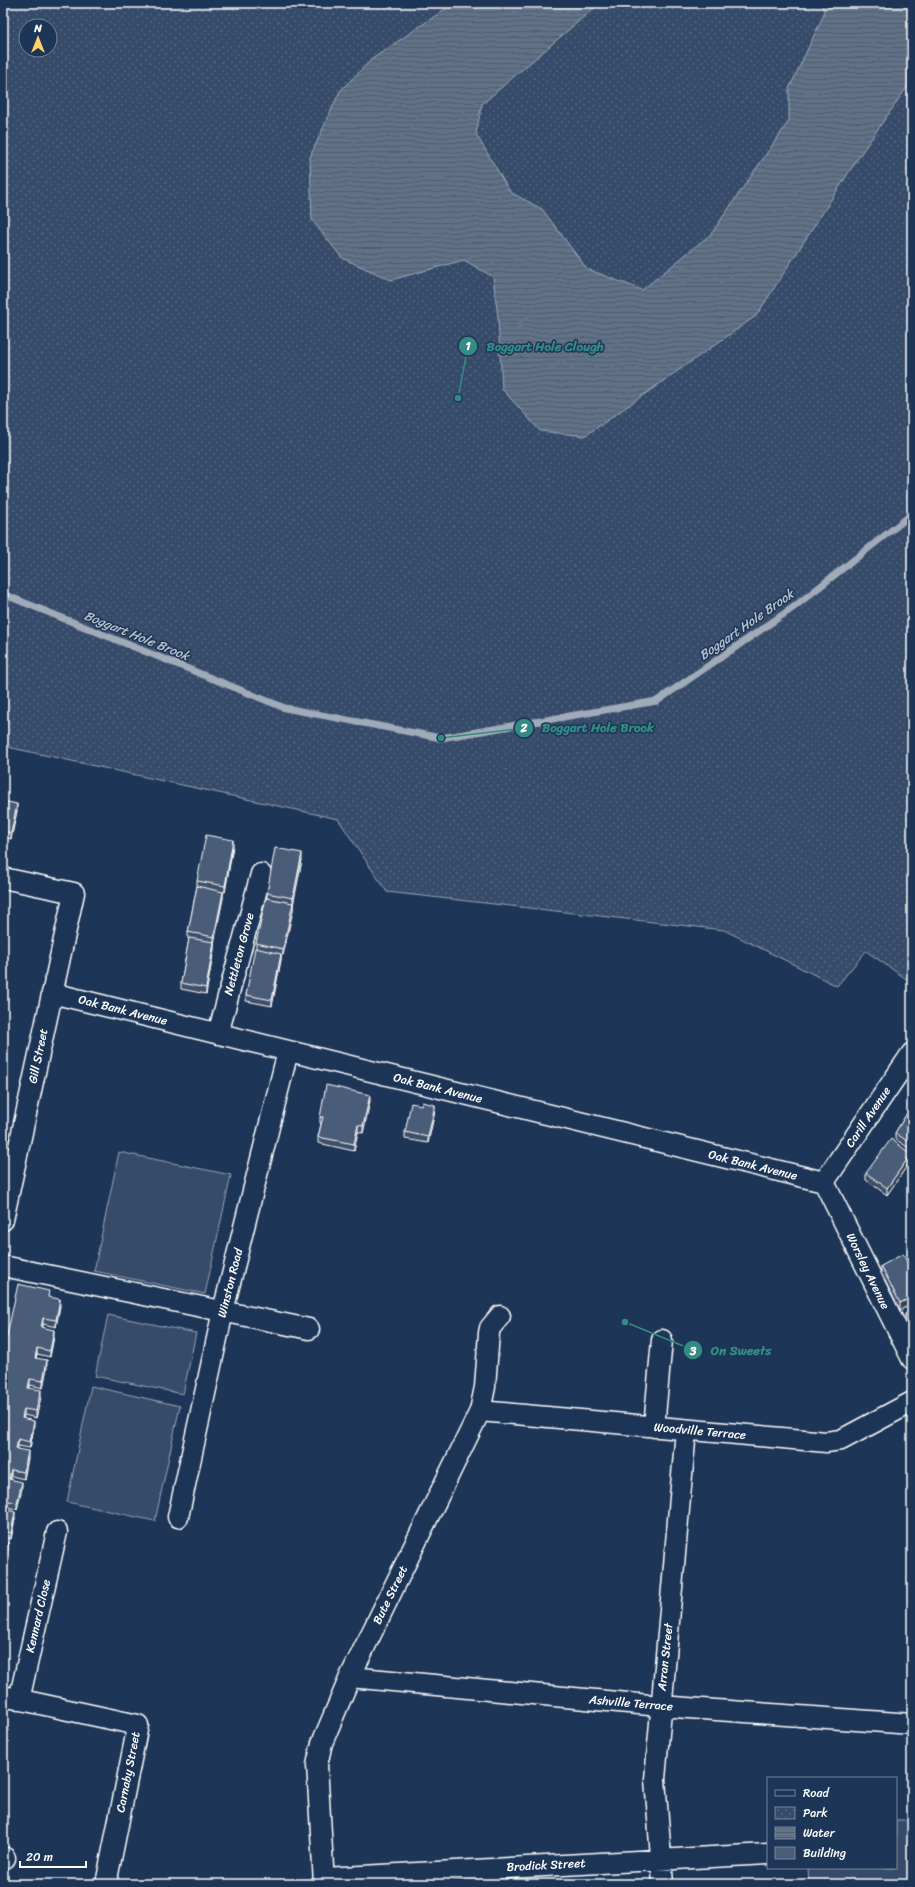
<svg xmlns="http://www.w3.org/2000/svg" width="915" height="1887" viewBox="0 0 915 1887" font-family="Sriracha,sans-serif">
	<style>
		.green { fill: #364b69; stroke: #9aa5b4 }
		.park { fill: url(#park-dots); stroke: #9aa5b4; fill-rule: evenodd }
		.water { fill: url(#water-rules); stroke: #a0aab8 }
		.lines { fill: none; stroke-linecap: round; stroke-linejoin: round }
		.stream { stroke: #a0aab8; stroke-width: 7 }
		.street-casing { stroke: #fff; stroke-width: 23 }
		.street { stroke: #1d3557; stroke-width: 20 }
		.wall { fill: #405068; stroke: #fff }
		.shaded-wall { fill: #344155; stroke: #fff }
		.building { fill: #4a5d79; stroke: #fff }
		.labels { text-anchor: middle; stroke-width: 3; stroke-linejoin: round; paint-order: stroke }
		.street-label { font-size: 12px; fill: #fff; stroke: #1d3557 }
		.water-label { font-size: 13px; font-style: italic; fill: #b8c0ca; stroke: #1d3557 }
		.leader { fill: none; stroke: #338b84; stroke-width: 1.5 }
		.callout-dot { fill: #338b84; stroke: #1d3557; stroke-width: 1.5 }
		.mark-label { font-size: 12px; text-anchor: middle; font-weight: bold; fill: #fff }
		.callout-label { font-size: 13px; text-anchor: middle; font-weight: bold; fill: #338b84; stroke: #1d3557; stroke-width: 3; stroke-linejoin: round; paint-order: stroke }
	</style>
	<defs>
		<pattern id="park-dots" width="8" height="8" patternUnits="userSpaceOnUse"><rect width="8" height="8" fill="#364b69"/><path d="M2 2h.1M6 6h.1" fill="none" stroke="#546680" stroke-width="1.8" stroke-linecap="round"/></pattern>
		<pattern id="water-rules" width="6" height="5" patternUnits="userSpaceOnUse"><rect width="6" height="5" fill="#617289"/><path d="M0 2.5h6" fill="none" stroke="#555d67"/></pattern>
	</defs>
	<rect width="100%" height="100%" fill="#1d3557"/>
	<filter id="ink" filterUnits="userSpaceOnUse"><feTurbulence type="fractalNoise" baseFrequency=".025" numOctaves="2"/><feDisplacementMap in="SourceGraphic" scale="8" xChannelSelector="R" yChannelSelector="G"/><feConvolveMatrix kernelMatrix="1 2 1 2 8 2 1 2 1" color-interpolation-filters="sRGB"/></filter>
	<g filter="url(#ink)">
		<path class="green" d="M119 1152 231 1175 205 1294 94 1271Z
			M108 1315 196 1333 183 1394 95 1376Z
			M91 1386 180 1406 155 1521 67 1502Z
			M896 1820H912V1884H809L808 1868H896Z"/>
		<path class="park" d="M3 3H912V983L866 951 837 986 724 930 387 892 338 819 3 746ZM26 26H50V50H26Z"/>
		<path class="water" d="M454 3H600L482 104 476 134 510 192 542 209 587 269 642 290 711 234 789 121V89L824 14 822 3H912V80L862 152 756 316 585 436 540 431 502 389 498 318 493 277 464 260 391 280 342 258 312 220 310 157 340 91 372 59Z"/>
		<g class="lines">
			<path class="stream" d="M3 594 285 708 441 738 657 701 794 607 912 514"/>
			<g class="street-casing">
				<path id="street" d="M3 878 74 893 3 1220
					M52 993 824 1182
					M218 1034 261 874
					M824 1182 912 1359
					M824 1182 912 1053
					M3 1266 309 1329
					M480 1411 826 1442 841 1440 912 1402
					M654 1427 662 1340
					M178 1517 223 1311 288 1051
					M350 1677 660 1706 912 1724
					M3 1696 138 1725 106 1884
					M19 1700 57 1532
					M3 1857 5 1858
					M324 1878 768 1854
					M324 1884 317 1765 322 1743 350 1677 480 1411 485 1387 489 1333 490 1328 500 1316
					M663 1884 655 1779 686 1430"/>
			</g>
			<use href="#street" class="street"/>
		</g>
		<path class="wall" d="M3 801 17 811 11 839 3 837Z
			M233 846 225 892H223V898L214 942V949L206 994 181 989V983L189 939H188V932L197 886V881Z
			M302 860 293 905V904V910L283 955H281V960L272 1006 246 1001V995L256 948V943L267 898V893Z
			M370 1101 363 1133 358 1132 354 1151 318 1143V1137L321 1124 320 1123V1117Z
			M912 1105V1150L895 1139V1133Z
			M435 1111 428 1143 405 1139V1132Z
			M911 1160 887 1195 866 1180V1173Z
			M881 1266 912 1272V1304L900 1310 881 1273Z
			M49 1297 60 1306 56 1327 43 1324V1327L54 1336 50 1357 37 1354 36 1358 47 1367 43 1388 30 1385V1388L41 1397 36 1418 24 1415 23 1419 34 1427 30 1448 18 1446 17 1449 28 1458 24 1479 11 1476V1479L22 1488 17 1509 5 1507 4 1510 15 1518 11 1539 3 1538V1354Z
			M912 1310V1333L905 1320V1314Z
			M3 1542 8 1549 4 1570H3Z"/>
		<path class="shaded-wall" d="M17 804V811L11 839V833Z
			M233 840V846L225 892V886Z
			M302 853V860L293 905V898Z
			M223 892V898L214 944V937Z
			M293 903V910L283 955V949Z
			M214 942V949L206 994V988Z
			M281 954V960L272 1006V1000Z
			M370 1095V1101L363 1133V1126Z
			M435 1105V1111L428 1143V1137Z
			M358 1125V1132L354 1151V1144Z
			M911 1154V1160L887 1195V1188Z
			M912 1297V1304L900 1310V1303Z
			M60 1299V1306L56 1327V1320Z
			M43 1318V1324L41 1333V1327Z
			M54 1330V1336L50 1357V1351Z
			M37 1348V1354L35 1364V1358Z
			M47 1360V1367L43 1388V1381Z
			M30 1379V1385L28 1394V1388Z
			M41 1390V1397L36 1418V1411Z
			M24 1409V1415L22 1425V1418Z
			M34 1421V1427L30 1448V1442Z
			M18 1439V1446L16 1455V1449Z
			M28 1451V1458L24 1479V1472Z
			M11 1470V1476L9 1486V1479Z
			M22 1482V1488L17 1509V1503Z
			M5 1500V1507L3 1515V1508Z
			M15 1512V1518L11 1539V1533Z
			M8 1543V1549L4 1570V1564Z"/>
		<path class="building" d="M3 801 17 804 11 833 3 831Z
			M206 835 233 840 225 886 197 881Z
			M275 848 302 853 293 898 267 893Z
			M197 886 223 892 214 937 188 932Z
			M266 898 293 903 283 949 256 943Z
			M189 938 214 942 206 988 181 983Z
			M255 948 281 954 272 1000 246 995Z
			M326 1085 370 1095 363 1126 358 1125 354 1144 318 1137 323 1117H320Z
			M422 1102 435 1105 428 1137 405 1132 411 1103 421 1105Z
			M912 1105V1144L895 1133Z
			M891 1139 911 1154 887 1188 866 1173Z
			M903 1254 912 1272V1297L900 1303 881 1266Z
			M18 1284 49 1291 48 1297 60 1299 56 1320 43 1318 42 1323 41 1327 54 1330 50 1351 37 1348 35 1358 47 1360 43 1381 30 1379 29 1383 28 1388 41 1390 36 1411 24 1409 22 1418 34 1421 30 1442 18 1439 16 1449 28 1451 24 1472 11 1470 9 1479 22 1482 17 1503 5 1500 3 1508V1354Z
			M912 1310V1327L905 1314Z
			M3 1509 15 1512 11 1533 3 1531Z
			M3 1542 8 1543 4 1564H3Z"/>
	</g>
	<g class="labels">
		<g class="street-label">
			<text transform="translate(239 954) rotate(-75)" y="4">Nettleton Grove</text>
			<text transform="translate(123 1010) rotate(14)" y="4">Oak Bank Avenue</text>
			<text transform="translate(38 1056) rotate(-78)" y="4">Gill Street</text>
			<text transform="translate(438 1088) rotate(14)" y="4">Oak Bank Avenue</text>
			<text transform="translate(868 1117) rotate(-56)" y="4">Carill Avenue</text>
			<text transform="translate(753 1165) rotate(14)" y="4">Oak Bank Avenue</text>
			<text transform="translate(868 1271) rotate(64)" y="4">Worsley Avenue</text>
			<text transform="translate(230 1283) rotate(-76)" y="4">Winston Road</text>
			<text transform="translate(700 1431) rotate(5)" y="4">Woodville Terrace</text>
			<text transform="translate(390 1595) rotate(-64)" y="4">Bute Street</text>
			<text transform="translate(38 1616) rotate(-77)" y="4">Kennard Close</text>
			<text transform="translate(665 1657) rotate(-84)" y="4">Arran Street</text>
			<text transform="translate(631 1703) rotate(5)" y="4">Ashville Terrace</text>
			<text transform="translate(128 1772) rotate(-79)" y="4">Carnaby Street</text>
			<text transform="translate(546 1865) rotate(-3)" y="4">Brodick Street</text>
		</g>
		<g class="water-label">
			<text transform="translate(746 624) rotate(-35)" y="5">Boggart Hole Brook</text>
			<text transform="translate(137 635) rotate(22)" y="5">Boggart Hole Brook</text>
		</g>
	</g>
	<path class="leader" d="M458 398L468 346M441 738L524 728M625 1322L693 1350"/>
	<g class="callout-dot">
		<circle cx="458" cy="398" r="4"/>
		<circle cx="441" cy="738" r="4"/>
		<circle cx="625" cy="1322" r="4"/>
		<circle cx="468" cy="346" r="10"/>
		<circle cx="524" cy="728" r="10"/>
		<circle cx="693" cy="1350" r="10"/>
	</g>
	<g class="mark-label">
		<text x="468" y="350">1</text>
		<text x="524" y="732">2</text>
		<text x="693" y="1355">3</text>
	</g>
	<g class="callout-label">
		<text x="545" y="351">Boggart Hole Clough</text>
		<text x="598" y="732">Boggart Hole Brook</text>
		<text x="741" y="1355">On Sweets</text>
	</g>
	<rect width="915" height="1887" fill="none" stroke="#1d3557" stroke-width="16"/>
	<rect x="8" y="8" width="899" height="1871" fill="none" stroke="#fff" stroke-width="1.5" filter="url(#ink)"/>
	<rect x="767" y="1777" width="130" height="92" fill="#1d3557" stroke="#77869a"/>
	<rect x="775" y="1790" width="20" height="6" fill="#1d3557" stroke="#77869a"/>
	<text x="803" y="1797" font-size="12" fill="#ffffff">Road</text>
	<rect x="775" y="1807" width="20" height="12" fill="url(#park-dots)" stroke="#77869a"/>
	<text x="803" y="1817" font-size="12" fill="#ffffff">Park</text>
	<rect x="775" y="1827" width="20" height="12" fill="url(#water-rules)" stroke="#77869a"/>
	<text x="803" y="1837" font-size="12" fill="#ffffff">Water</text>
	<rect x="775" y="1847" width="20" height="12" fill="#4a5d79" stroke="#77869a"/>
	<text x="803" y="1857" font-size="12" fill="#ffffff">Building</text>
	<g transform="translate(38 38)"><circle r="19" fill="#1d3557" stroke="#77869a"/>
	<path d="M0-3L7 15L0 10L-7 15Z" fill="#ffd166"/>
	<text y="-6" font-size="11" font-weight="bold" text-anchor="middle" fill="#ffffff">N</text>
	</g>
	<path d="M20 1861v6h66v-6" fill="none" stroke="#ffffff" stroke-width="2"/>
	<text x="26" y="1861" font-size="12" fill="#ffffff" stroke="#1d3557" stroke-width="3" paint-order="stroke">20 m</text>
</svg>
